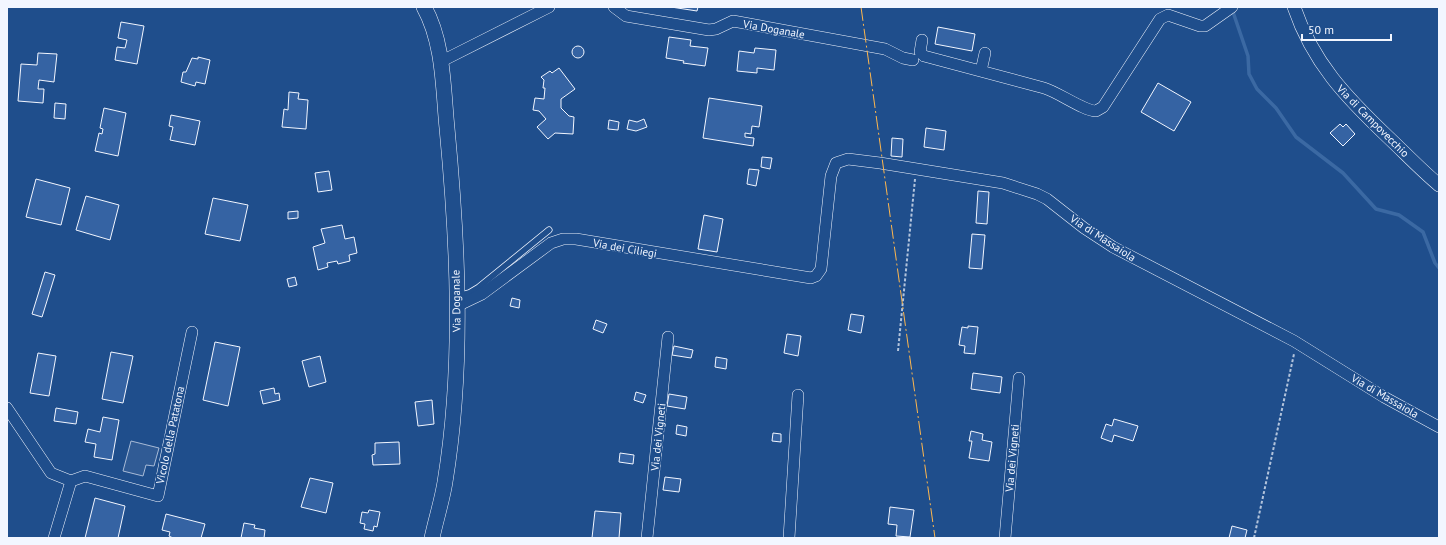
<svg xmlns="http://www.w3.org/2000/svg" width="1446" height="545" viewBox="0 0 1446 545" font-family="'PT Sans',sans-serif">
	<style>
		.parking { fill: #305b95; stroke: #a8bbd7 }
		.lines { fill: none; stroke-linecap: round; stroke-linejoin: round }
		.stream { stroke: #3b69a3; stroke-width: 3.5 }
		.building { fill: #3563a3; stroke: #f2f6ff }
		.service-casing { stroke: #f2f6ff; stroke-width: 7 }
		.minor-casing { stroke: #f2f6ff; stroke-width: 12 }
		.tertiary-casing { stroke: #f2f6ff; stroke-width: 14 }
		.secondary-casing { stroke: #f2f6ff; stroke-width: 16 }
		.path { stroke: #b3c4dc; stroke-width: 2; stroke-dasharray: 3 2; stroke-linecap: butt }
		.service { stroke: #1f4e8c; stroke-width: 5.5 }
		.minor { stroke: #1f4e8c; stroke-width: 11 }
		.tertiary { stroke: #1f4e8c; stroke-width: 13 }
		.secondary { stroke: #1f4e8c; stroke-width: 15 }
		.power { stroke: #ffb74d; stroke-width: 1; stroke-dasharray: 14 3 2 3; stroke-linecap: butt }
		.labels { text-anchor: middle; stroke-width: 3; stroke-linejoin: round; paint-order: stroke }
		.street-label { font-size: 11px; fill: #f2f6ff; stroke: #1f4e8c }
	</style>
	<rect width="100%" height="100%" fill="#1f4e8c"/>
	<path class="parking" d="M131 441 159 448 154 466 146 465 143 476 123 471Z"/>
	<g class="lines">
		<path class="stream" d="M1232 9 1248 56 1249 74 1257 89 1276 108 1296 137 1343 173 1376 209 1399 215 1423 232 1435 263 1439 268"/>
	</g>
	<path class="building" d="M671 7H698L697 11Z
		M121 22 144 26 137 64 115 60 117 47 125 48 127 40 118 38Z
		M938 27 975 34 972 51 935 44Z
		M669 37 691 40 690 46 708 48 705 66 683 63 684 61 666 58Z
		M572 52a6 6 0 1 1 12 0a6 6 0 1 1-12 0Z
		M755 48 776 50 774 70 757 68V73L737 71 739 51 754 53Z
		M38 53 57 54 54 82 39 80 38 89H44L43 103 18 101 21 64 37 65Z
		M198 57 210 60 205 84 196 82 195 86 181 82 183 72H186L192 58 198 59Z
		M559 68 575 89 561 99V108L569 116 574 117 573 134 555 133 548 139 537 127 546 119 539 111 533 110 535 98 544 99 545 88H543L544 80 541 77 550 71 552 73Z
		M1158 83 1191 102 1174 131 1141 112Z
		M289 92 299 93 298 99 308 100 306 129 282 127 284 109 288 110Z
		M709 98 762 106 759 127 752 126 751 134 745 133V137L754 138 753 146 703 138Z
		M55 103 66 104 65 119 54 118Z
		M104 108 126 113 118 156 95 151 99 133 102 134 103 129 100 128Z
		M171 115 200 121 195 145 170 140 173 127 169 126Z
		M644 119 647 127 636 131 627 129 629 120 637 122Z
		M609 120 619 122 618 130 608 129Z
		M1340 124 1343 127 1346 124 1355 134 1343 146 1330 133Z
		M926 128 946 131 944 150 924 147Z
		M892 138 903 139 902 157 891 156Z
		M762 157 772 158 770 169 761 167Z
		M749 169 759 170 756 186 747 184Z
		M329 171 332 190 318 192 315 173Z
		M36 179 70 188 61 225 26 217Z
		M978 191 989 192 987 224 976 223Z
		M86 196 119 205 110 240 76 230Z
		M213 198 248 205 240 241 205 234Z
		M298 211V218L288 219V212Z
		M704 215 723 219 717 252 698 249Z
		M342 225 345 239 354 237 357 253 349 255 350 261 338 264 337 261 327 263 328 267 318 270 313 247 325 243 321 229Z
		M972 234 985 235 982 269 969 268Z
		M45 272 55 275 42 317 32 314Z
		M295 277 297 285 289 287 287 279Z
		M512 298 520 300 519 308 510 306Z
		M851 314 864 316 861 333 848 330Z
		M596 320 607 324 603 333 593 329Z
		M968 326 978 327 975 354 964 353 965 346 959 345 962 327 968 328Z
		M787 334 801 336 798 356 784 353Z
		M215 342 240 347 228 406 203 400Z
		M674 346 693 350 691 358 672 355Z
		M111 352 133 356 123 403 102 399Z
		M38 353 56 356 49 396 30 393Z
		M320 356 326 382 309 387 302 361Z
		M716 357 727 359 726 369 715 367Z
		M973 373 1002 377 1000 393 971 389Z
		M274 388 275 394 279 393 280 400 263 404 260 391Z
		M636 392 646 395 643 403 634 400Z
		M669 394 687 397 685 409 667 406Z
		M432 400 434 424 418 426 415 402Z
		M56 408 78 412 76 424 54 421Z
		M103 417 119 420 112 460 94 457 96 444 85 442 88 429 100 432Z
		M1114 419 1138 426 1133 441 1114 435 1112 442 1101 438 1106 424 1112 426Z
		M677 425 687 427 686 436 676 434Z
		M971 431 983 434 982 440 992 442 989 461 969 458 972 441H969Z
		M773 433 781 434V442L772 441Z
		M399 442 400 464 373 465 372 455 375 454V443Z
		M620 453 634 455 633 464 619 462Z
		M665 477 681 479 679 492 663 490Z
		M310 478 333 483 326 513 301 507Z
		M95 498 125 506 118 538H85Z
		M890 507 914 510 910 537 896 536 897 525 888 524Z
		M369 510 380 512 377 527 374 526 373 531 364 529 365 524 360 523 362 512 368 513Z
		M595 511 621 513 619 538H592Z
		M166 514 205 524 201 538H173L169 536 170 532 162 530Z
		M244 523 255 525 254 528 265 530 264 538H241Z
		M1232 526 1247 530 1245 538H1229Z"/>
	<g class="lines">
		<g class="service-casing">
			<path id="service" d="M458 296 469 293 479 287 549 230"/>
		</g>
		<g class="minor-casing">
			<path id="minor" d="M614 7 626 16 709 30 716 29 733 21 885 49 903 58 913 60
				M922 40 920 52 924 56 1044 88C1058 92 1084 111 1096 111L1103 107 1160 19 1168 15 1200 26H1205L1232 7
				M440 62 549 7
				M981 71 985 53
				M459 305 482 294 551 243 563 239H576L811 278 816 276 821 269 831 176 836 163 848 159 880 163 1003 183 1037 194 1047 199 1084 228 1113 247 1294 341 1384 397 1439 427
				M7 408 51 473 71 481 54 538
				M71 481 85 476 158 496 192 332
				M647 538 668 337
				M789 538 798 395
				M1005 538 1019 378"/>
		</g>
		<g class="tertiary-casing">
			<path id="tertiary" d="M1294 7C1313 63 1346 97 1388 137 1405 153 1421 170 1439 185"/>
		</g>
		<g class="secondary-casing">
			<path id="secondary" d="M424 7C444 43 443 89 447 128 458 245 464 365 445 482 442 501 436 519 432 538"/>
		</g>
		<path class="path" d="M898 351 915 179
			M1254 538 1294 354"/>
		<use href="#service" class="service"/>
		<use href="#minor" class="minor"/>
		<use href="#tertiary" class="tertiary"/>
		<use href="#secondary" class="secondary"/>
		<path class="power" d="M861 7 935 538"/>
	</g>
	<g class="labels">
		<g class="street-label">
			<text transform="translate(774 29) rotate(10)" y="4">Via Doganale</text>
			<text transform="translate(1373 121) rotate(45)" y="4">Via di Campovecchio</text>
			<text transform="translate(1103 238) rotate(33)" y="4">Via di Massaiola</text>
			<text transform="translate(625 248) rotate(10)" y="4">Via dei Ciliegi</text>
			<text transform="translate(456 301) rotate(-91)" y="4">Via Doganale</text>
			<text transform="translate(1385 396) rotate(30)" y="4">Via di Massaiola</text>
			<text transform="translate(170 435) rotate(-78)" y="4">Vicolo della Patatona</text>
			<text transform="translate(658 437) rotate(-84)" y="4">Via dei Vigneti</text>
			<text transform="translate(1012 458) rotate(-85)" y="4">Via dei Vigneti</text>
		</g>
	</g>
	<rect width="1446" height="545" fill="none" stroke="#f2f6ff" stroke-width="16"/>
	<path d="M1302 34v6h89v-6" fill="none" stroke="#f2f6ff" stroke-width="2"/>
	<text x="1308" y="34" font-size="12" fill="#f2f6ff" stroke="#1f4e8c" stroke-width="3" paint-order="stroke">50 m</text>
</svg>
